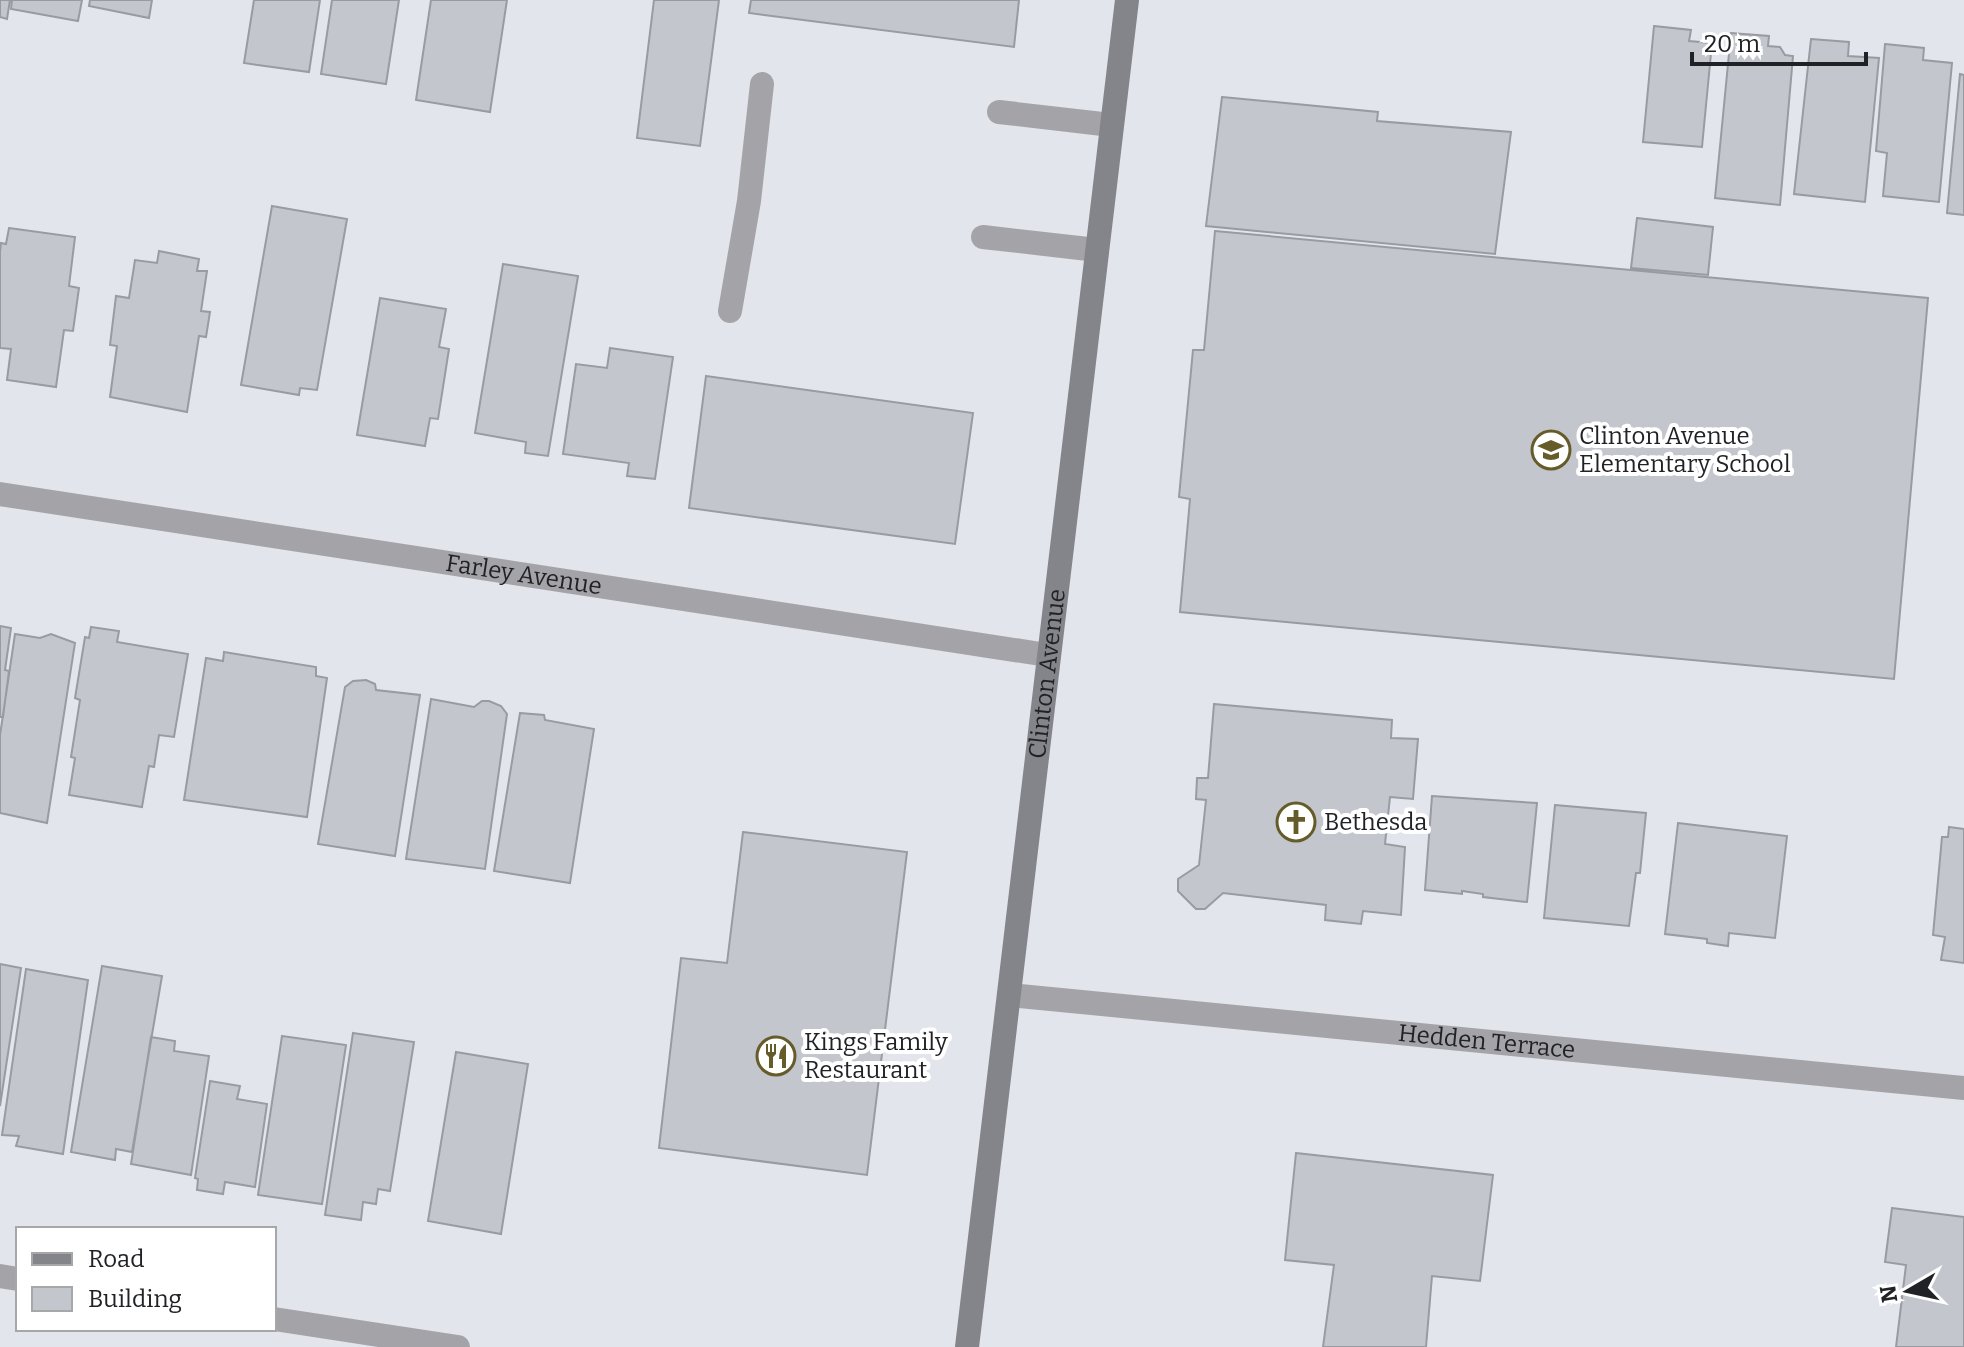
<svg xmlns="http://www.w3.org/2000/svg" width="1964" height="1347" viewBox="0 0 1964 1347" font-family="Bitter,serif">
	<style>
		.building { fill: #c4c6ce; stroke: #999ba2; stroke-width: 2 }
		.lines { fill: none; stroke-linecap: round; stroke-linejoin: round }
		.service { stroke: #a4a4a8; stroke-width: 24 }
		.minor { stroke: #a4a4a8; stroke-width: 24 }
		.secondary { stroke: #84858a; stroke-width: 24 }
		.labels { text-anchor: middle; stroke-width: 8; stroke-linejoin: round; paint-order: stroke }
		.poi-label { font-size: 24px; fill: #212225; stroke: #fff; text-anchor: start }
		.street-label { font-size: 24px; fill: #212225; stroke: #fff }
	</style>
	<rect width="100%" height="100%" fill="#e3e5ed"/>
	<path class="building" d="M0 0H10L7 19 0 17Z
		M12 0H82L78 21 11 9Z
		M90 0H152L149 18 89 6Z
		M254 0H320L309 72 244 63Z
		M332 0H399L386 84 321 74Z
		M431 0H507L490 112 416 100Z
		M654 0H719L700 146 637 138Z
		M751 0H1019L1014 47 749 13Z
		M1654 26 1691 30 1689 41 1712 43 1702 147 1643 142Z
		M1731 33 1769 36 1768 46 1780 47 1785 55 1793 56 1780 205 1715 198Z
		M1811 39 1849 42 1848 56 1879 58 1865 202 1794 194Z
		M1885 44 1924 48 1923 60 1952 63 1939 202 1883 196 1887 153 1876 151Z
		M1960 74 1964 75V215L1947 213Z
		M1222 97 1378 112 1377 121 1511 132 1495 254 1206 226Z
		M272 206 347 219 317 390 300 388 299 395 241 385Z
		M1637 218 1713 227 1708 275 1631 268Z
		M9 228 75 237 69 286 79 288 73 331 64 330 56 387 7 380 11 349 0 348V252L1 243 6 244Z
		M1215 231 1928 298 1894 679 1180 612 1190 499 1179 497 1193 350H1204Z
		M159 251 199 259 197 271H207L201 311 210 312 206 337 199 336 187 412 110 397 117 346 110 345 116 296 129 298 135 260 157 263Z
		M503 264 578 276 548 456 525 453 526 442 475 433Z
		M380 298 446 309 439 347 449 349 438 419 430 418 425 446 357 435Z
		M610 348 673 357 655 479 627 476 629 463 563 454 576 364 607 368Z
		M706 376 973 413 955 544 689 508Z
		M0 626 11 628 5 670 9 671 3 717H0Z
		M91 627 119 631 117 642 188 654 174 737 159 735 154 767 149 766 142 807 69 795 75 758 71 757 80 700 75 698 85 637 89 638Z
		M15 634 40 638 51 634 75 643 47 823 0 813V735Z
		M224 652 316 667V676L327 678 307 817 184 800 206 658 223 661Z
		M366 680 375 684 376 690 420 695 395 856 318 844 345 687 353 681Z
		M431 699 474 707 482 701H489L501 706 507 714 485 869 406 859Z
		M1214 704 1392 720 1391 738 1418 739 1413 799 1390 797 1385 844 1405 847 1401 915 1363 911 1361 924 1325 920 1326 905 1223 893 1205 909H1196L1178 891V879L1199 865 1206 800 1196 799 1197 778H1208Z
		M520 713 544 715 545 720 594 729 570 883 494 871Z
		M1432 796 1537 803 1527 902 1483 897V894L1462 891V894L1425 890Z
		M1555 805 1646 813 1640 873H1636L1629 926 1544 918Z
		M1678 823 1787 836 1775 938 1729 933 1728 946 1707 943V939L1665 934Z
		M1949 827 1964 829V963L1941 960 1945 937 1933 935 1942 837H1948Z
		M743 832 907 852 867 1175 659 1148 681 958 727 963Z
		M0 964 21 968 0 1106Z
		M102 966 162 976 132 1152 116 1149 115 1160 71 1152Z
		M26 969 88 980 63 1154 16 1146 19 1136 2 1135Z
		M353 1033 414 1042 390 1191 378 1189 376 1204 363 1202 361 1220 325 1215Z
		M282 1036 346 1045 322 1204 258 1195Z
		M151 1037 175 1041 174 1051 209 1056 191 1175 131 1164Z
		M456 1052 528 1064 501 1234 428 1221Z
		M210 1081 240 1086 237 1099 267 1104 255 1187 225 1182 223 1194 197 1190 198 1179 195 1178Z
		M1296 1153 1493 1175 1480 1281 1432 1276 1426 1347H1323L1334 1265 1285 1260Z
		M1892 1208 1964 1217V1347H1896L1906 1265 1885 1262Z"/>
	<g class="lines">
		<path class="service" d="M999 112 1111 125
			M983 237 1097 250
			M730 311 749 201 762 84"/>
		<g class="minor">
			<path id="s1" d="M0 494 1047 655"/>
			<path id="s2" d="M1009 995 1964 1088"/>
			<path d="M0 1276 18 1279"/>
			<path d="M274 1319 458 1347"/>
		</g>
		<path class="secondary" id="s3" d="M967 1347 1127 0"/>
	</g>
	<defs>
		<g id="school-ring" transform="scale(2)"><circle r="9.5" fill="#fff" stroke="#665c29" stroke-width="1.5"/><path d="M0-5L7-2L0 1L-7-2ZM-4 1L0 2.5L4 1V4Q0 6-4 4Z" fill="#665c29"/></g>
		<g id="church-ring" transform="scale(2)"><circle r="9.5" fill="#fff" stroke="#665c29" stroke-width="1.5"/><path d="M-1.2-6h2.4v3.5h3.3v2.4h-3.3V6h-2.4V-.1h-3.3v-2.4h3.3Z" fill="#665c29"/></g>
		<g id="restaurant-ring" transform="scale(2)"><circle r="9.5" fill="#fff" stroke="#665c29" stroke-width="1.5"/><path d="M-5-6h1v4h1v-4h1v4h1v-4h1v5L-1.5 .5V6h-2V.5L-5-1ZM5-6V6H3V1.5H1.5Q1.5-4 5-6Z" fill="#665c29"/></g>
	</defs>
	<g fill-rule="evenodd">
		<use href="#school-ring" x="1551" y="450"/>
		<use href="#church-ring" x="1296" y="822"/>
		<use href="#restaurant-ring" x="776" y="1056"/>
	</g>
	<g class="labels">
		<g class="poi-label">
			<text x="1579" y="444">Clinton Avenue<tspan x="1579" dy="28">Elementary School</tspan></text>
			<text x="1324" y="830">Bethesda</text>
			<text x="804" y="1050">Kings Family<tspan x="804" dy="28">Restaurant</tspan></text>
		</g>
		<g class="street-label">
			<text dy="8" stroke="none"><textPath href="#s1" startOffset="530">Farley Avenue</textPath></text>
			<text dy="8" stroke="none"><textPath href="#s3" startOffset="678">Clinton Avenue</textPath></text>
			<text dy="8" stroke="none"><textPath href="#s2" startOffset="480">Hedden Terrace</textPath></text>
		</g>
	</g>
	<rect x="16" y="1227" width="260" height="104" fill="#ffffff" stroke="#a6a7a8" stroke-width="2"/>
	<rect x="32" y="1253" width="40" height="12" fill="#84858a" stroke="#a6a7a8" stroke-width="2"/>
	<text x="88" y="1267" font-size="24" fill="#212225">Road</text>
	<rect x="32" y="1287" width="40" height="24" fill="#c4c6ce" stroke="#a6a7a8" stroke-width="2"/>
	<text x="88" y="1307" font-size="24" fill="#212225">Building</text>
	<g transform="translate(1908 1291) rotate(261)" stroke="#ffffff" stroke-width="6" paint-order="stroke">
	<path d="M0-6L14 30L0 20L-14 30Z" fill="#212225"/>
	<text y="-12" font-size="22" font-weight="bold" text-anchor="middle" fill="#212225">N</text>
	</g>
	<path d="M1692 52v12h174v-12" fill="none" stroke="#212225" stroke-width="4"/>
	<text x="1704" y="52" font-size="24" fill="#212225" stroke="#ffffff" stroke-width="6" paint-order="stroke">20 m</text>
</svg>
